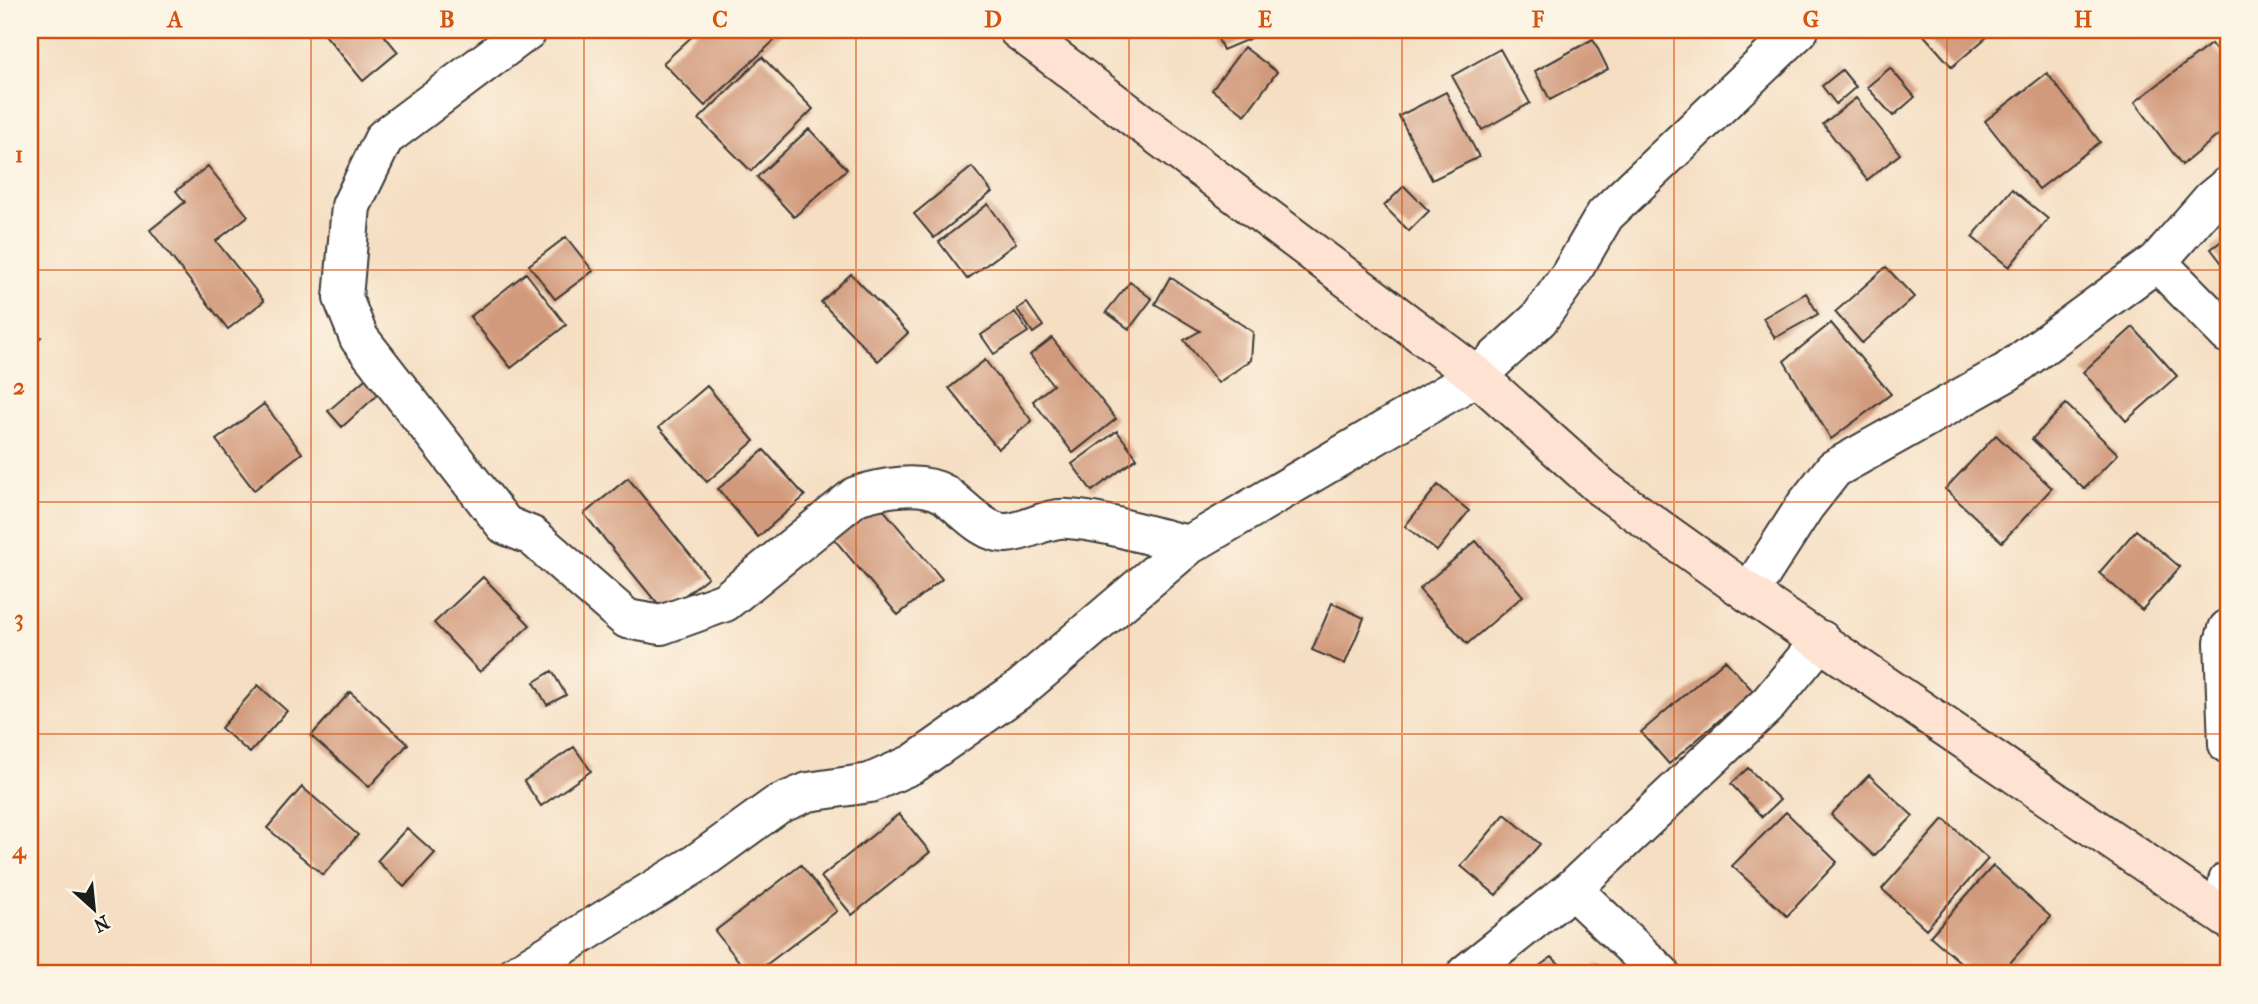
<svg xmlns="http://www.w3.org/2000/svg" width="2258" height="1004" viewBox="0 0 2258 1004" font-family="'IM FELL French Canon',serif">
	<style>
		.building { fill: #d29a7c }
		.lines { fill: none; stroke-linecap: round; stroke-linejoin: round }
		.street-casing { stroke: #3d3935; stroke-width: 42 }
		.secondary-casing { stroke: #3d3935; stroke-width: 42 }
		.street { stroke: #fff; stroke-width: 38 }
		.secondary { stroke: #fee3d2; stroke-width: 38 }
		.grid { fill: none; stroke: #d4530e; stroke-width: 2; stroke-opacity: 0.55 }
		.neatline { fill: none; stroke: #d4530e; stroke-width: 2.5 }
		.grid-label { font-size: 23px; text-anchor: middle; font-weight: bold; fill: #d4530e }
	</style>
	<rect width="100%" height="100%" fill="#fcf5e5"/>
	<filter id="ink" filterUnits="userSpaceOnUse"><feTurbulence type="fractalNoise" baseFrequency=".0143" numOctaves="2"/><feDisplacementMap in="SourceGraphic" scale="14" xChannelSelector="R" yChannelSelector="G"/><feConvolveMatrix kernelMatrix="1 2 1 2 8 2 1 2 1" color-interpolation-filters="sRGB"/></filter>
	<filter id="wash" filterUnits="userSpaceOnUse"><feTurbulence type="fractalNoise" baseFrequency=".00686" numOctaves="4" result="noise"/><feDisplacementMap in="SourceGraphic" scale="28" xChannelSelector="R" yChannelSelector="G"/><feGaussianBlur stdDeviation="1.57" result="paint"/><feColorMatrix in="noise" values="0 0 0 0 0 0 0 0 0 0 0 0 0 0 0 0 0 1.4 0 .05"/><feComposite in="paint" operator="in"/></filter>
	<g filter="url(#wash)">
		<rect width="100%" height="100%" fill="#f5dec2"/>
		<g id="blocks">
			<path class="building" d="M321 30H380L398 52 363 81Z
				M699 30H777L781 34 705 106 663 63Z
				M1214 30H1253L1256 36 1223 50Z
				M1923 30H1995L1952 67 1921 32Z
				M1593 39 1608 69 1550 100 1535 71Z
				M2211 44 2228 65V127L2182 165 2135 102Z
				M1244 47 1277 72 1245 115 1212 90Z
				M1500 49 1530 103 1482 130 1452 76Z
				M762 57 813 109 751 171 699 119Z
				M1890 68 1915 97 1893 116 1867 87Z
				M1842 70 1856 87 1836 104 1822 86Z
				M2047 73 2100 142 2039 189 1985 121Z
				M1446 92 1479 157 1432 180 1399 116Z
				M1856 98 1900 154 1867 180 1823 124Z
				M809 129 847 169 794 217 757 177Z
				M208 166 248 216 216 241 264 301 228 329 150 230 185 202 176 191Z
				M972 167 992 192 934 238 914 214Z
				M1404 186 1429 211 1409 231 1384 206Z
				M2012 189 2048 219 2009 267 1972 237Z
				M988 204 1016 243 967 279 939 242Z
				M2228 236V271L2211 249Z
				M566 237 593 271 555 299 529 265Z
				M1886 267 1914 297 1862 343 1835 312Z
				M526 273 566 325 511 368 470 317Z
				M851 274 908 333 878 361 821 302Z
				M1170 277 1253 332 1251 360 1218 383 1184 340 1200 331 1155 304Z
				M1130 282 1152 299 1129 329 1106 312Z
				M1806 293 1818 314 1775 338 1763 318Z
				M1027 303 1043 326 1033 333 1017 309Z
				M1015 312 1028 332 994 354 981 335Z
				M1831 323 1891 394 1831 439 1784 361Z
				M30 327 41 337 30 349Z
				M2133 327 2177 376 2126 421 2083 372Z
				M1052 338 1116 419 1073 453 1033 401 1053 385 1030 355Z
				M985 360 1032 421 998 449 949 388Z
				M371 374 384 389 342 427 328 411Z
				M707 386 754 441 707 482 659 427Z
				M264 404 302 453 254 490 216 440Z
				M2066 404 2118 454 2084 489 2032 439Z
				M1117 431 1137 458 1092 491 1072 464Z
				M1996 435 2052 488 2002 542 1945 489Z
				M764 450 805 496 758 537 718 489Z
				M628 478 708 577 664 612 584 514Z
				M1438 485 1469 511 1437 551 1405 526Z
				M872 496 942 579 898 615 828 532Z
				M2136 530 2180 567 2142 610 2099 573Z
				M1476 541 1523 596 1467 644 1419 589Z
				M483 577 530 625 480 672 434 623Z
				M1332 603 1364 618 1345 664 1312 650Z
				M1725 660 1753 691 1669 764 1641 732Z
				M552 671 566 695 547 705 534 682Z
				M258 685 287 711 250 753 221 728Z
				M350 692 408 744 369 787 311 736Z
				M574 747 591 771 541 806 524 781Z
				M1748 768 1780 800 1762 817 1731 784Z
				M1869 775 1913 816 1874 856 1831 815Z
				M302 787 358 835 323 875 267 828Z
				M1786 812 1837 862 1787 916 1732 866Z
				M899 814 930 852 852 915 821 877Z
				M1505 814 1540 844 1496 895 1461 866Z
				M1944 819 1988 859 1926 929 1882 889Z
				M407 828 435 853 404 887 377 861Z
				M801 865 837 911 754 974H749L715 931Z
				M1993 866 2051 917 2000 974H1974L1930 936Z
				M1552 957 1570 974H1528Z
				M1597 964 1607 974H1586Z"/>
		</g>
	</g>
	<g filter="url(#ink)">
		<use href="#blocks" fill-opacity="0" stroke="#3d3935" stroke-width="2"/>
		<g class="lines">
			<g class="street-casing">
				<path id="street" d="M528 30 384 138 351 206 343 298 359 338 505 525 532 536 627 619 661 625 725 602 856 496C881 488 920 480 944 494 962 506 983 534 1006 533 1028 532 1046 517 1068 519 1104 521 1152 537 1189 545
					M2157 262 2228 334
					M1749 593 1805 506 1834 469 2007 372 2157 262 2211 200 2228 186
					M2228 629 2224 642 2228 744
					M1572 889 1661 974
					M2227 918 2228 881
					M517 974 697 863 777 805 808 792 870 783 913 764 1020 689 1189 545 1477 376 1539 319 1570 275 1605 215 1799 30
					M1466 974 1572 889 1769 703 1821 640"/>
			</g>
			<g class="secondary-casing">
				<path id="secondary" d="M1018 30 1477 376 1602 488 1749 593 2228 919"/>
			</g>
			<use href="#street" class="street"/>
			<use href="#secondary" class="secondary"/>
		</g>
	</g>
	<path class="grid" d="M311 30V974M584 30V974M856 30V974M1129 30V974M1402 30V974M1674 30V974M1947 30V974M30 270H2228M30 502H2228M30 734H2228"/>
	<rect width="2258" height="1004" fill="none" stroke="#fcf5e5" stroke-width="77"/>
	<g transform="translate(94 909) rotate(153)" stroke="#fcf5e5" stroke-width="5" paint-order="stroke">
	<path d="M0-5L12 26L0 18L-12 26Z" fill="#1c1c1c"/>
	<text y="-10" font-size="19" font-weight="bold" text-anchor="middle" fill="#1c1c1c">N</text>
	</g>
	<rect x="38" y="38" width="2182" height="927" class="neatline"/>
	<g class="grid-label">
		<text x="175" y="27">A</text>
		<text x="447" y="27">B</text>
		<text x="720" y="27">C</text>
		<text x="993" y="27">D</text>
		<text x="1265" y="27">E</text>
		<text x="1538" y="27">F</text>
		<text x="1811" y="27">G</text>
		<text x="2083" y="27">H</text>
		<text x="19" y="162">1</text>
		<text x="19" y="394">2</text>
		<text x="19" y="626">3</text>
		<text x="19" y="858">4</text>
	</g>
</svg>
